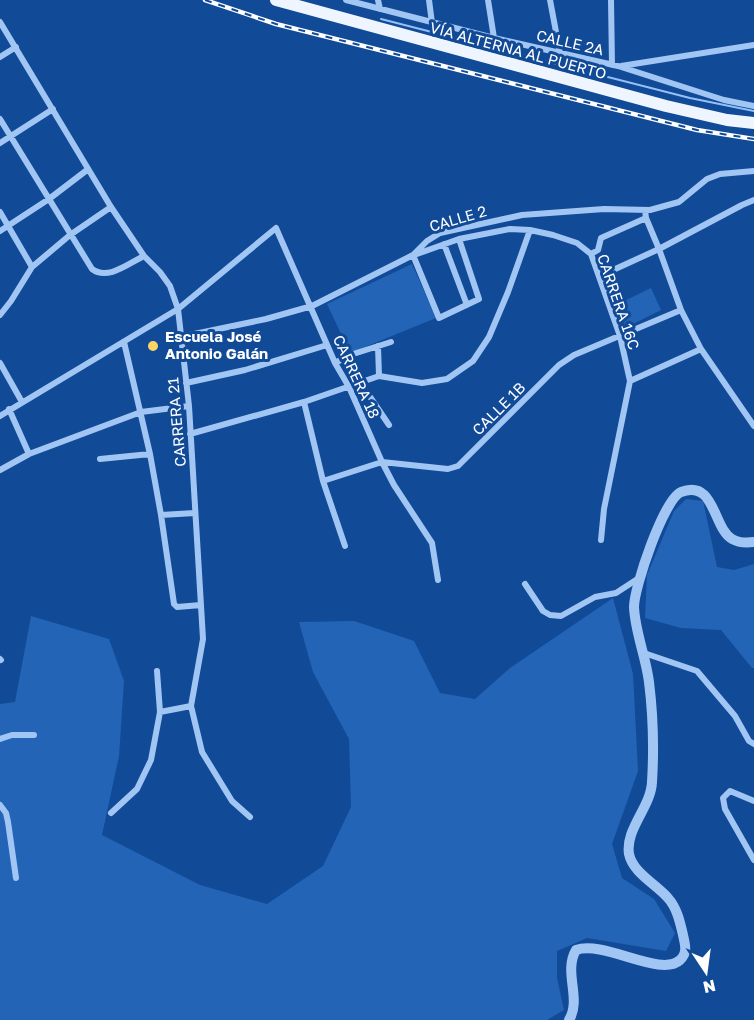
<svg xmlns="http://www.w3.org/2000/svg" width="754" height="1020" viewBox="0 0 754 1020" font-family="'Golos Text',sans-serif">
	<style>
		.green { fill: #2464b7 }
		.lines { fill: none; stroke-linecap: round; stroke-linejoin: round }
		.stream { stroke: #94c1f7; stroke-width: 2 }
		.minor { stroke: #a2c6f4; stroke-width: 6 }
		.tertiary { stroke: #a2c6f4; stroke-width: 10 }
		.primary { stroke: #eff5ff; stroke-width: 12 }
		.rail-casing { stroke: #fff; stroke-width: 4.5 }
		.rail { stroke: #114a97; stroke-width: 2; stroke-dasharray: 7; stroke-linecap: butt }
		.poi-dot { fill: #ffd465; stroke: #114a97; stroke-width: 2 }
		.labels { text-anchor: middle; stroke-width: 6; stroke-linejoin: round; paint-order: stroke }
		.street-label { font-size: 15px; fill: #fff; stroke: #114a97 }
		.poi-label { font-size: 15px; font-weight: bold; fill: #fff; stroke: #114a97; text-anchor: start }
	</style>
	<rect width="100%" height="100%" fill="#114a97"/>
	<path class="green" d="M412 264 436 318 350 353 327 304Z
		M651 288 661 310 625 328 614 306Z
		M686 499 703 501 717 567 734 570 754 564V668H752L721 630 681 628 645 618 647 575 674 511Z
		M613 598 633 674 638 771 612 844 622 878 654 899 675 933 666 951 587 938 557 951V978L564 1010 547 1020H0V704L15 702 31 616 109 639 124 681 119 756 102 835 200 885 267 904 323 866 351 807 349 739 313 672 299 622 354 621 414 641 440 693 475 699 510 668Z"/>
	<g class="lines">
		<path class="stream" d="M381 19 690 98 754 111"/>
		<path class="minor" d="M346 0 494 38 618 66 724 100 754 106
			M378 0 380 9
			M429 0 432 23
			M488 0 494 38
			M550 0 560 53
			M611 0 612 65
			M0 22 111 207 144 256 160 272 170 286 178 309 189 406 203 639 191 706 202 752 232 801 250 817
			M0 57 16 47
			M621 66 754 45
			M0 119 92 269C108 281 129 263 144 256
			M0 143 53 109
			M645 210 646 218 659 249 681 310 701 349 754 426
			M0 212 32 267
			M0 231 49 199 87 170
			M444 244 467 305
			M591 254 598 250 601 238 646 218
			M413 255 439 318 479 299 459 239
			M414 255 459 239 510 229 530 230 553 235 577 243 591 254 620 336 630 381 604 509 601 540
			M600 276 659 249 742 205 754 200
			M0 315 11 301 32 267 70 235 111 207
			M180 337 266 319 312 306 413 255 427 241 440 233 522 215 604 209 650 210 679 202 707 179 720 174 754 171
			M124 342 150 454 161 515 174 604 177 607 201 605
			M378 346 379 376
			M0 363 22 402
			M335 363 350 355 391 342
			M630 381 701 349
			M360 382 389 425
			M186 383 245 370 327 345
			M304 402 323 481 345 546
			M9 409 29 454
			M0 416 178 309 276 228 335 363 349 387 382 462 394 485 432 543 438 580
			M190 434 304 402 379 376 422 383 447 379 473 361 489 337 508 292 530 230
			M100 459 150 454
			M0 470 29 454 141 412 189 406
			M323 481 382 462 448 469 458 466 559 365 574 355 681 310
			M161 515 195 513
			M525 584 543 611 550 615 561 616 595 597 616 593 639 578
			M644 653 697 671 735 716 749 741 754 744
			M0 659 1 660
			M160 712 191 706
			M0 739 12 735H34
			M754 801 730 791 723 798 725 809 754 860
			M0 805 6 813 8 822 16 878
			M111 813 137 789 151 760 160 712 157 671"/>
		<path class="tertiary" d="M569 1020C582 999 563 972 576 950 604 940 661 978 680 960 688 953 685 944 683 935 680 922 677 908 668 898 656 884 633 873 629 854 625 829 651 807 652 782 654 749 653 714 649 682 646 657 635 632 634 607 634 587 664 499 681 492 715 479 713 528 732 539 739 543 747 543 754 542"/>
		<path class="primary" d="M276 0 666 106 727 120 754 123"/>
		<g class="rail-casing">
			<path id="rail" d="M205 0 276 24 697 130 754 139"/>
		</g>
		<use href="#rail" class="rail"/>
	</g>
	<circle class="poi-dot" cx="153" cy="346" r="6"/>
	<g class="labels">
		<g class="street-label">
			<text transform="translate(570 43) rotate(13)" y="5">CALLE 2A</text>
			<text transform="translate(518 51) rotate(15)" y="5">VÍA ALTERNA AL PUERTO</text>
			<text transform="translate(458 219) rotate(-16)" y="5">CALLE 2</text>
			<text transform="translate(618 302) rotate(71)" y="5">CARRERA 16C</text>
			<text transform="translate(356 377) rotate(65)" y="5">CARRERA 18</text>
			<text transform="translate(499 409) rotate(-45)" y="5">CALLE 1B</text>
			<text transform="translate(177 422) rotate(-95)" y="5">CARRERA 21</text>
		</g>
		<g class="poi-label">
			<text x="165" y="342">Escuela José<tspan x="165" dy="17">Antonio Galán</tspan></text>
		</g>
	</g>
	<g transform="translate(706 972) rotate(167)" stroke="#114a97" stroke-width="4.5" paint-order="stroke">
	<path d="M0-4.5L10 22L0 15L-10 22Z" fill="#ffffff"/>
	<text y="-9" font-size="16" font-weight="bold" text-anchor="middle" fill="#ffffff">N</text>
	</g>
</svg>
